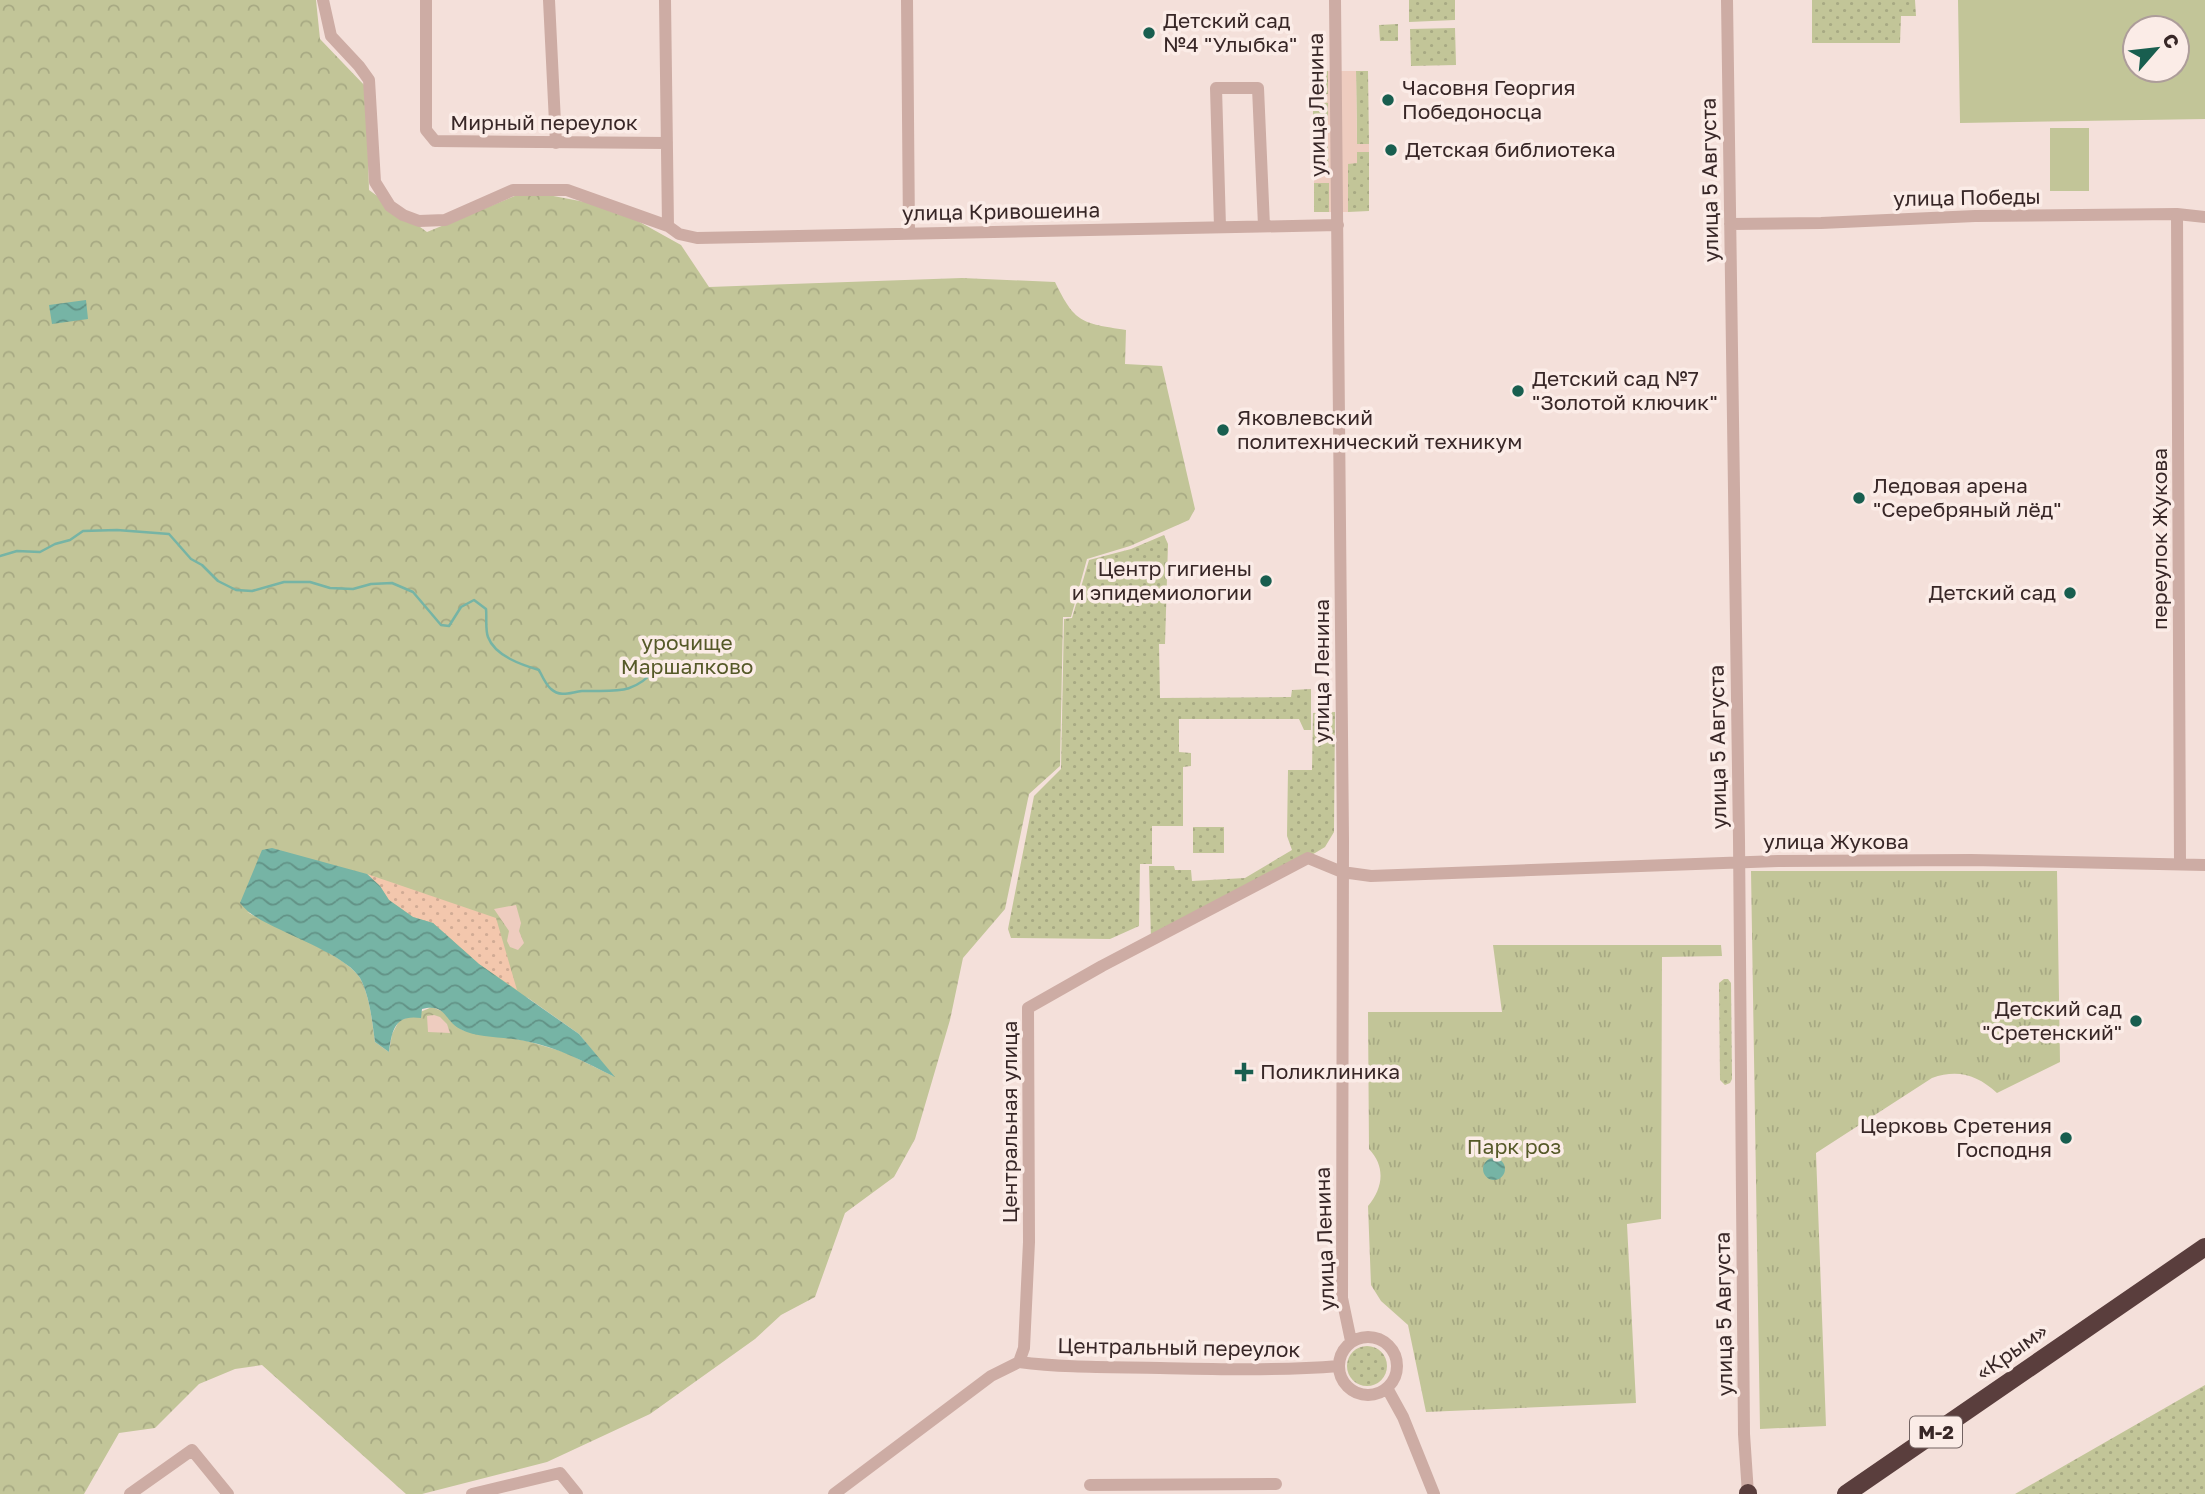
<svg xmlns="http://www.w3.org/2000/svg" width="2205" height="1494" viewBox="0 0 2205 1494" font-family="'Golos Text',sans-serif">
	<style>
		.grass { fill: url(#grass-dots) }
		.forest { fill: url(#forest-crowns); fill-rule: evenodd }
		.sand { fill: url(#sand-dots) }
		.park { fill: url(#park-tufts) }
		.pitch { fill: #c2c598; fill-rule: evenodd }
		.plaza { fill: #eeccbf }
		.water { fill: url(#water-waves) }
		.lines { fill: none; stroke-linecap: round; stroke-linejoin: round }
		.stream { stroke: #76b4a5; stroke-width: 2.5 }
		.minor { stroke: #cdaca4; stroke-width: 12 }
		.highway { stroke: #5a3e3d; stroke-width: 18 }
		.poi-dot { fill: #185e4f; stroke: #fbece7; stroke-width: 2.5 }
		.labels { text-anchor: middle; stroke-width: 7; stroke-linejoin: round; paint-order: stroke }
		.shield { fill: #fbece7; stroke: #726261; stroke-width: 2 }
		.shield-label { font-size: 19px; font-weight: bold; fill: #382727 }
		.poi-label { font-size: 21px; fill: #382727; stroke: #fbece7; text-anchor: start }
		.street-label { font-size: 21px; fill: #382727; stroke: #fbece7 }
		.park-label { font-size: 21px; fill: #555928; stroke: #fbece7 }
	</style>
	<defs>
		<pattern id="grass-dots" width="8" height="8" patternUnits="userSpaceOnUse" patternTransform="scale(1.75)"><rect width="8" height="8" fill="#c2c598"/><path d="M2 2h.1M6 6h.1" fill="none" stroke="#a7a983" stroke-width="1.8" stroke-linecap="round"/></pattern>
		<pattern id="forest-crowns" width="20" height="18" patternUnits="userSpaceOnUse" patternTransform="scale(1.75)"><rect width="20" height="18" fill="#c2c598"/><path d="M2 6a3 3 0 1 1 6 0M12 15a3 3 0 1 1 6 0" fill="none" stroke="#a7a983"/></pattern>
		<pattern id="sand-dots" width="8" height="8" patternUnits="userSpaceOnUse" patternTransform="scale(1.75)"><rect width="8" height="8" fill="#f3c7ad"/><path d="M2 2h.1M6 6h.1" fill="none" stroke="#d1ab95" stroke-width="1.8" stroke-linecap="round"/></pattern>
		<pattern id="park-tufts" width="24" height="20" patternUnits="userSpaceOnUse" patternTransform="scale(1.75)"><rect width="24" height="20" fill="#c2c598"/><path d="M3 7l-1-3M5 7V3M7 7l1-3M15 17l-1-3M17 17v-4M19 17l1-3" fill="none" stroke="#a7a983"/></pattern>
		<pattern id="water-waves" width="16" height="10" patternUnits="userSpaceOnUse" patternTransform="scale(1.75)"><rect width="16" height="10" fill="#76b4a5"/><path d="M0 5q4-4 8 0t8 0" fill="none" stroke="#629286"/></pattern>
	</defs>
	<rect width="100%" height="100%" fill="#f4e0da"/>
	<path class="grass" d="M1409 0H1455V20L1409 22Z
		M1812 0H1915L1916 16H1901L1900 43H1812Z
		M1398 24V41H1380L1379 25Z
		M1455 28 1456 65 1411 66 1410 29Z
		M1328 71V94H1313V72Z
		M1356 71H1368L1369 144H1357Z
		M1313 102H1328V130H1313Z
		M1313 137H1328L1329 176H1314Z
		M1357 152H1369V211L1348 212V163H1356Z
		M1329 182V212H1314V183Z
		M1164 535 1168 544 1165 644H1159L1160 698 1291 697 1292 690 1311 689V730H1304L1299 719H1179V752L1191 753V766L1183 767V826H1152V864H1140L1139 926 1110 939 1011 938 1008 929 1034 796 1061 769 1064 619 1072 618 1089 560 1131 549Z
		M1335 712 1334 832 1325 847 1315 853 1151 940 1149 866H1174L1175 870H1191L1192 881 1245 878 1292 850 1287 836 1288 770H1312L1313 713Z
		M1193 827H1224V853H1193Z
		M1724 979H1728L1731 983 1732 1079 1730 1083 1725 1085 1720 1080 1719 983Z
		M1347 1366a20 20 0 1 1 40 0a20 20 0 1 1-40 0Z
		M2205 1385V1494H2015Z"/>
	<path class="forest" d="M0 0H316L320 39 366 87 369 190 427 232 527 191 585 202 636 220 681 245 709 287 962 278 1055 282C1075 323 1081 323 1126 330L1125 364 1162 366 1195 509 1189 520 1130 546 1087 559 1071 617H1063L1060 766 1029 794 1005 909 963 958 950 1020 915 1139 894 1177 845 1213 815 1297 781 1315 755 1339 650 1414 547 1462 422 1494H406L262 1365 235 1369 199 1384 155 1428 119 1433 84 1494H0ZM247 912 528 998 579 1034 613 1076 564 1052 527 1041 462 1030 444 1012 432 1007 399 1021 392 1034 389 1052 375 1042C372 1021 370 997 360 978 347 955 272 926 247 912Z"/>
	<path class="sand" d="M367 874 496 918 517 990 479 964 433 923 413 917 389 900 380 886Z"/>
	<path class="park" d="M1751 871H2057L2060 1062 1997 1093C1977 1075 1958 1069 1932 1078L1816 1153 1826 1426 1760 1429Z
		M1493 945H1721L1722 956 1662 957 1661 1219 1627 1224 1636 1403 1426 1412 1408 1325 1381 1301 1371 1285 1368 1206C1383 1188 1386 1167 1369 1149L1368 1012H1502Z"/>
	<path class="pitch" d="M1958 0H2205V119L1960 123ZM2135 28H2177V70H2135Z
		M2050 128H2089V191H2050Z"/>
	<path class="plaza" d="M1328 71H1356L1357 144H1369V152H1357V163L1348 164V212H1329V183H1314V176H1329L1328 138 1313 137V130H1328V103L1313 102V94H1328Z
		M516 905 521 923 519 931 524 943 518 950 510 947 507 941 509 931 494 909Z
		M434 1015 440 1017 447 1024 450 1033 428 1032 427 1016Z"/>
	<path class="water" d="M86 300 88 319 52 324 49 305Z
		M272 848 367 874 380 886 389 900 413 917 433 923 479 964 579 1034 615 1077C586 1063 558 1047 525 1041 507 1037 478 1038 462 1030 444 1022 447 1003 422 1009L421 1018C394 1014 392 1031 389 1052L375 1042C372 1021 370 997 360 978 349 959 301 940 281 930 266 923 250 916 240 903L262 850Z
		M1483 1169a11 11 0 1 1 22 0a11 11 0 1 1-22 0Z"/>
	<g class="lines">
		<path class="stream" d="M0 556 17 551 40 552 55 544 70 540 83 531 117 530 169 534 191 559 202 565 218 581 236 590 252 591 284 582H310L330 588 353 589 371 584 392 583 413 592 441 625 449 626 461 607 474 600 486 609C487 618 485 629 488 637 495 656 522 665 539 670 542 676 546 685 551 689 561 698 571 692 582 691 616 690 632 696 657 668"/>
		<path class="minor" d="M323 0 331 36 359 66 369 80 375 182 390 206 403 215 419 221 445 220 513 190H567L668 226 679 234 697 238 1338 225
			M426 0V130L435 141 667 143
			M549 0 556 143
			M665 0 668 226
			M907 0 909 233
			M1335 0 1343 840 1342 1298 1351 1341
			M1727 0 1739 840 1744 1434 1748 1494
			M2177 214 2180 864
			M1730 224 1821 223 1975 216 2177 214 2205 217
			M1220 227 1216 88H1258L1264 226
			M1339 1366a29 29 0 1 1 58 0a29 29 0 1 1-58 0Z
			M1019 1362C1065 1368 1112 1367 1160 1368 1219 1369 1279 1371 1339 1366
			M1387 1388 1403 1417 1434 1494
			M1090 1485 1276 1484
			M130 1494 192 1450 228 1494
			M472 1494 560 1473 577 1494
			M834 1494 991 1376 1019 1362 1024 1348 1029 1242 1028 1008 1102 966 1308 858 1342 872 1371 876 1778 861 1971 860 2205 865"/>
		<path class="highway" d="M1748 1493V1494
			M1846 1494 2205 1247"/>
	</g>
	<g class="poi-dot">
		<circle cx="1149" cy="33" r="7"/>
		<circle cx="1388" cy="100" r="7"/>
		<circle cx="1391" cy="150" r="7"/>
		<circle cx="1518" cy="391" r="7"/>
		<circle cx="1223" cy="430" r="7"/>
		<circle cx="1859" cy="498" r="7"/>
		<circle cx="1266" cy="581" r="7"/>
		<circle cx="2070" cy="593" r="7"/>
		<circle cx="2136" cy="1021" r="7"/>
		<path d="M1240.5 1061.5h7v7h7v7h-7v7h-7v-7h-7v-7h7z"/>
		<circle cx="2066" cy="1138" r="7"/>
	</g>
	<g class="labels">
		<rect class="shield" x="1910" y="1416.5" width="52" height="31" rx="5"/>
		<g class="shield-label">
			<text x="1936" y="1439">М-2</text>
		</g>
		<g class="poi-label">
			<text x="1163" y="28">Детский сад<tspan x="1163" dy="24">№4 "Улыбка"</tspan></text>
			<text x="1402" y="95">Часовня Георгия<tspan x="1402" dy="24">Победоносца</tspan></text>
			<text x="1405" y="157">Детская библиотека</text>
			<text x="1532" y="386">Детский сад №7<tspan x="1532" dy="24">"Золотой ключик"</tspan></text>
			<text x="1237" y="425">Яковлевский<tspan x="1237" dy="24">политехнический техникум</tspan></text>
			<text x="1873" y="493">Ледовая арена<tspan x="1873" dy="24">"Серебряный лёд"</tspan></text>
			<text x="1252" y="576" text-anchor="end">Центр гигиены<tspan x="1252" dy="24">и эпидемиологии</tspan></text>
			<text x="2056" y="600" text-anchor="end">Детский сад</text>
			<text x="2122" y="1016" text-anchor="end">Детский сад<tspan x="2122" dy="24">"Сретенский"</tspan></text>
			<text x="1260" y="1079">Поликлиника</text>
			<text x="2052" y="1133" text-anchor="end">Церковь Сретения<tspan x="2052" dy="24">Господня</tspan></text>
		</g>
		<g class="street-label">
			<text transform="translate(1317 105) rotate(-91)" y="7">улица Ленина</text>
			<text x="544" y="130">Мирный переулок</text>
			<text transform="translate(1710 180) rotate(-91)" y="7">улица 5 Августа</text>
			<text transform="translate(1967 198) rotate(-1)" y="7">улица Победы</text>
			<text transform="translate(1001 212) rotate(-1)" y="7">улица Кривошеина</text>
			<text transform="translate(2160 539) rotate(-90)" y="7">переулок Жукова</text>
			<text transform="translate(1322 671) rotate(-90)" y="7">улица Ленина</text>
			<text transform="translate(1718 747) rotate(-91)" y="7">улица 5 Августа</text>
			<text x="1836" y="849">улица Жукова</text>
			<text transform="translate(1010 1122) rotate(-90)" y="7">Центральная улица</text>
			<text transform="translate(1325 1239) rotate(-92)" y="7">улица Ленина</text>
			<text transform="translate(1724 1314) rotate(-91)" y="7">улица 5 Августа</text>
			<text transform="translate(1179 1348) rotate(1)" y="7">Центральный переулок</text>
			<text transform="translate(2012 1352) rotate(-35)" y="7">«Крым»</text>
		</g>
		<g class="park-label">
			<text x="687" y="650">урочище<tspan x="687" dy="24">Маршалково</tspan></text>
			<text x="1514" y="1154">Парк роз</text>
		</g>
	</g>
	<g transform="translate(2156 49) rotate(62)"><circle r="33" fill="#fbece7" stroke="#ad9d9a" stroke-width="2"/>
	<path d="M0-5L12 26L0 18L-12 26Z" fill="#185e4f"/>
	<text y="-10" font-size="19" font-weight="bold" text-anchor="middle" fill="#382727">С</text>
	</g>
</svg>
